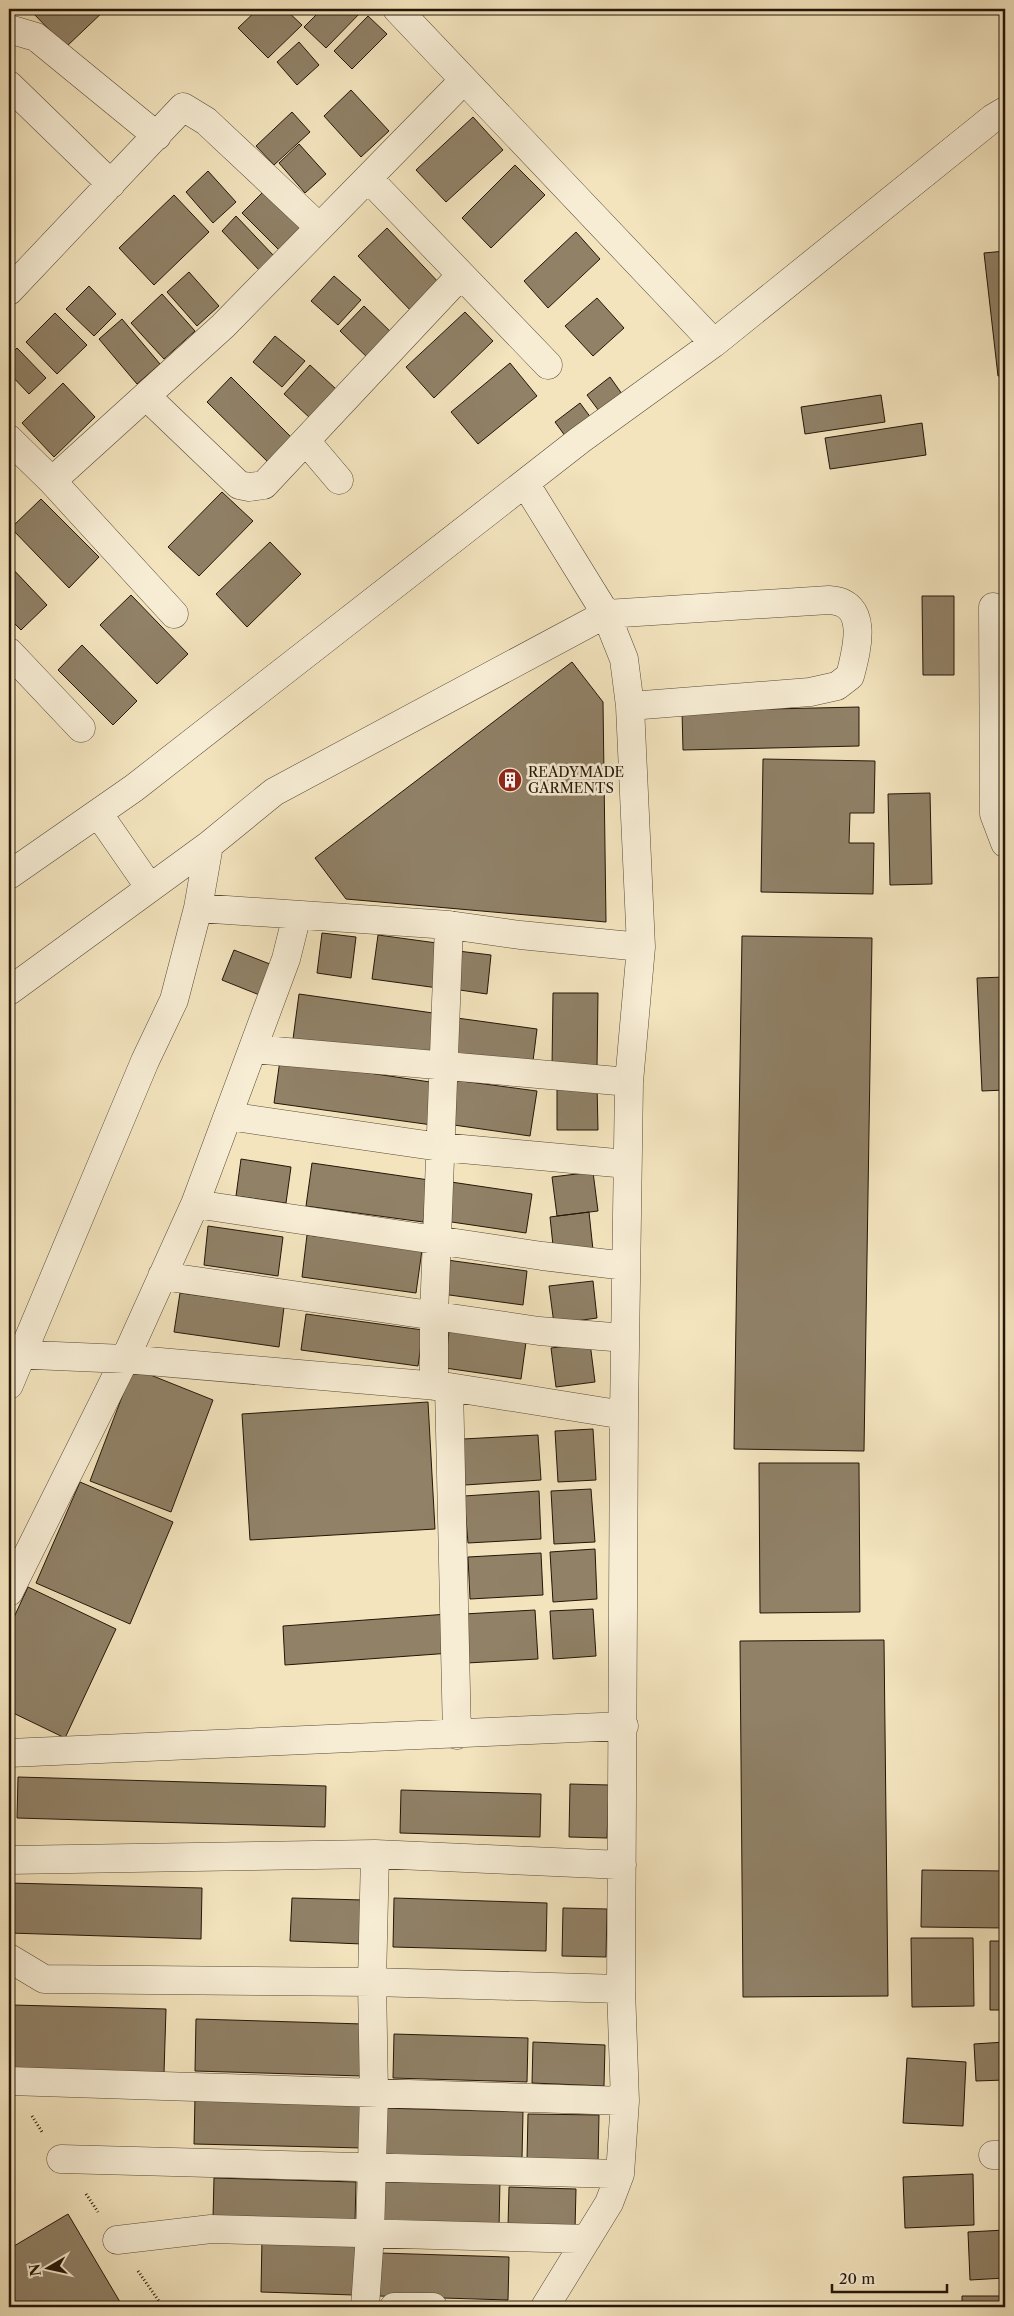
<svg xmlns="http://www.w3.org/2000/svg" width="1014" height="2316" viewBox="0 0 1014 2316" font-family="'Libre Caslon Text',serif">
	<style>
		.building { fill: #908167; stroke: #241608 }
		.lines { fill: none; stroke-linecap: round; stroke-linejoin: round }
		.minor-casing { stroke: #584a36; stroke-width: 29 }
		.path { stroke: #241608; stroke-width: 3; stroke-dasharray: 1 2.5; stroke-linecap: butt }
		.minor { stroke: #f7edd5; stroke-width: 28 }
		.labels { text-anchor: middle; stroke-width: 5; stroke-linejoin: round; paint-order: stroke }
		.poi-label { font-size: 14px; fill: #241608; stroke: #f7edd5; text-anchor: start }
	</style>
	<rect width="100%" height="100%" fill="#f3e4be"/>
	<filter id="stains"><feTurbulence type="fractalNoise" baseFrequency=".004" numOctaves="4"/><feColorMatrix values="0 0 0 0 .2 0 0 0 0 .09 0 0 0 0 .02 0 0 0 .5 -.17"/></filter>
	<radialGradient id="worn" r=".72"><stop offset=".6" stop-color="#630" stop-opacity="0"/><stop offset="1" stop-color="#630" stop-opacity=".3"/></radialGradient>
	<path class="building" d="M29 9H106L66 47Z
		M258 9H285L302 25 268 58 238 28Z
		M322 9H364L326 48 304 27Z
		M368 16 387 34 352 69 334 51Z
		M299 42 319 65 297 85 277 62Z
		M351 90 389 131 361 157 324 116Z
		M292 112 310 132 274 165 256 146Z
		M473 117 503 150 446 202 416 170Z
		M299 144 326 174 305 193 279 163Z
		M515 165 545 195 491 248 462 218Z
		M208 171 236 202 213 223 186 192Z
		M267 188 307 227 282 253 242 213Z
		M174 195 209 232 154 285 119 248Z
		M236 216 274 256 259 270 222 231Z
		M387 228 442 286 414 314 358 256Z
		M576 232 600 259 548 308 524 281Z
		M1005 251V375L998 376 984 253Z
		M189 272 219 306 197 326 167 292Z
		M334 276 361 300 338 325 311 301Z
		M89 286 116 314 94 336 66 309Z
		M162 294 195 331 164 359 131 323Z
		M597 298 624 328 593 356 565 326Z
		M364 306 394 335 370 360 340 331Z
		M465 312 493 341 434 398 406 367Z
		M55 313 87 345 57 374 26 342Z
		M122 319 160 364 137 384 99 339Z
		M275 336 305 361 282 387 253 362Z
		M17 348 46 378 29 394 9 373V356Z
		M510 363 537 396 478 444 451 412Z
		M310 365 336 389 310 418 284 394Z
		M231 377 295 441 271 465 207 402Z
		M610 377 627 401 605 419 587 395Z
		M63 383 95 417 54 457 22 423Z
		M881 395 885 422 805 434 801 407Z
		M580 403 597 426 571 444 555 422Z
		M922 423 926 455 830 469 825 438Z
		M222 492 253 521 199 576 168 547Z
		M41 499 99 557 69 588 11 528Z
		M270 542 301 574 247 627 216 594Z
		M9 565 47 605 21 630 9 618Z
		M131 595 188 654 157 684 100 625Z
		M922 596H954V675H923Z
		M82 645 137 701 113 725 58 670Z
		M572 662 603 702 606 922 346 899 315 858Z
		M859 707V746L683 750 682 711Z
		M763 759 875 761 874 813H850L849 843H874L873 894 761 892Z
		M930 793 932 884 890 885 888 794Z
		M322 933 356 937 351 978 317 973Z
		M378 935 444 944 438 988 372 979Z
		M742 936 872 938 864 1451 734 1449Z
		M234 950 275 966 262 996 222 980Z
		M458 951 491 955 487 994 453 989Z
		M1005 977V1090L982 1091 977 978Z
		M553 993H598L597 1068 552 1067Z
		M299 994 440 1014 434 1059 293 1039Z
		M457 1018 537 1029 532 1069 452 1058Z
		M280 1060 437 1083 432 1125 274 1103Z
		M454 1080 537 1091 530 1136 447 1124Z
		M557 1084H597L598 1130H557Z
		M241 1159 291 1167 286 1203 236 1196Z
		M312 1163 429 1180 423 1222 306 1206Z
		M593 1172 598 1211 557 1216 552 1177Z
		M451 1182 532 1194 526 1233 445 1221Z
		M589 1212 593 1250 554 1255 550 1217Z
		M208 1226 283 1237 278 1276 204 1265Z
		M307 1235 422 1250 416 1293 302 1277Z
		M447 1260 527 1271 523 1305 442 1294Z
		M593 1281 597 1318 554 1324 549 1286Z
		M180 1293 284 1307 279 1347 174 1332Z
		M306 1314 423 1330 418 1366 301 1350Z
		M449 1331 526 1342 521 1379 445 1368Z
		M590 1343 595 1382 556 1387 551 1348Z
		M133 1368 213 1400 171 1512 90 1481Z
		M428 1402 435 1529 250 1540 242 1414Z
		M593 1429 596 1480 558 1482 555 1431Z
		M538 1435 541 1480 465 1485 463 1439Z
		M759 1463H859L860 1612 760 1613Z
		M80 1482 173 1522 130 1624 36 1583Z
		M591 1489 595 1542 554 1544 551 1491Z
		M539 1491 541 1539 468 1543 464 1496Z
		M595 1549 597 1599 553 1602 550 1552Z
		M541 1553 543 1595 470 1599 468 1557Z
		M28 1587 116 1629 65 1738 9 1711V1628Z
		M593 1609 596 1656 553 1659 550 1611Z
		M535 1610 538 1659 467 1663 464 1614Z
		M448 1614 451 1653 285 1665 283 1626Z
		M884 1640 888 1996 743 1997 740 1641Z
		M18 1777 326 1786 325 1827 17 1818Z
		M570 1784 609 1785 607 1838 569 1837Z
		M401 1790 541 1794 540 1837 400 1833Z
		M922 1870 1005 1871V1928L921 1927Z
		M9 1883 202 1888 201 1939 9 1933Z
		M292 1898 363 1900 362 1944 290 1941Z
		M394 1898 547 1903 546 1951 393 1947Z
		M563 1908 607 1909 606 1957 562 1956Z
		M911 1938H973L974 2006 912 2007Z
		M990 1941H1005V2010H990Z
		M12 2005 166 2009 164 2073 10 2069Z
		M196 2019 363 2024 362 2076 195 2071Z
		M394 2034 528 2038 527 2082 393 2078Z
		M533 2042 605 2045 604 2086 532 2083Z
		M1005 2042V2080L976 2081 974 2044Z
		M907 2058 966 2062 963 2126 903 2123Z
		M195 2097 364 2101 363 2148 194 2144Z
		M381 2108 523 2112 522 2158 380 2154Z
		M528 2114 599 2115 598 2163 527 2160Z
		M973 2174 974 2225 905 2228 903 2177Z
		M383 2177 500 2180 499 2229 381 2226Z
		M214 2178 356 2182 355 2222 213 2217Z
		M509 2187 576 2189 575 2229 508 2227Z
		M68 2214 123 2307H12L9 2301V2249Z
		M1005 2230V2278L970 2280 968 2232Z
		M262 2237 356 2239 354 2295 261 2292Z
		M380 2253 509 2257 508 2300 379 2296Z
		M962 2296H1005V2307H962Z"/>
	<g class="lines">
		<g class="minor-casing">
			<path id="minor" d="M397 9 714 343
				M9 29 36 37 157 136
				M9 85 111 184
				M368 178 548 365
				M9 291 183 107 206 121 319 227
				M146 396 239 485 249 487 264 485 461 275
				M9 439 52 481
				M306 441 339 480
				M525 483 606 614 624 659 630 706 641 947
				M993 607 994 814 1005 843
				M174 614 52 481 223 326 464 80
				M9 652 81 728
				M98 813 150 888
				M9 875 134 788 580 440 714 343 993 118 1005 111
				M198 908 449 925 520 935 641 947 629 1082 624 1415 621 1989 625 2101 620 2174 609 2203 545 2307
				M9 991 209 845 274 792 606 614 829 600C870 602 857 649 850 676L837 686 810 692 630 706
				M253 1049 629 1082
				M228 1116 440 1147 627 1164
				M195 1204 542 1256 626 1266
				M162 1276 539 1331 625 1338
				M9 1354 125 1359 449 1387 624 1415
				M9 1385 145 1061 174 1000 198 908 209 845
				M434 1386V1315L449 925
				M449 1387 457 1735
				M9 1592 125 1359 195 1204 286 959 297 915
				M9 1753 624 1726
				M9 1860 375 1854 622 1865
				M9 1958 44 1979 372 1982 621 1989
				M9 2081 625 2101
				M993 2155H1005
				M61 2159 620 2174
				M117 2240 211 2229 587 2239
				M365 2307 370 2234 374 2093 372 1982 375 1854
				M394 2307H433"/>
		</g>
		<path class="path" d="M32 2116 42 2132
			M86 2194 98 2212
			M138 2271 163 2307"/>
		<use href="#minor" class="minor"/>
	</g>
	<defs>
		<g id="building-disc" transform="scale(1.25)"><circle r="9.5" fill="#8f2418" stroke="#f7edd5"/><path d="M-4-6H4V6H1V3H-1V6H-4ZM-2.5-4.3h1.7v1.8h-1.7ZM.8-4.3h1.7v1.8H.8ZM-2.5-1h1.7V.8h-1.7ZM.8-1h1.7V.8H.8Z" fill="#fff"/></g>
	</defs>
	<g fill-rule="evenodd">
		<use href="#building-disc" x="510" y="780"/>
	</g>
	<g class="labels">
		<g class="poi-label">
			<text x="528" y="777">READYMADE<tspan x="528" dy="16">GARMENTS</tspan></text>
		</g>
	</g>
	<rect width="1014" height="2316" fill="none" stroke="#f3e4be" stroke-width="30"/>
	<rect x="10" y="10" width="994" height="2296" fill="none" stroke="#241608" stroke-width="2.5"/>
	<rect x="15" y="15" width="984" height="2286" fill="none" stroke="#241608"/>
	<g transform="translate(48 2268) rotate(261)" stroke="#f7edd5" stroke-width="4" paint-order="stroke">
	<path d="M0-4L9 19L0 12L-9 19Z" fill="#241608"/>
	<text y="-8" font-size="14" font-weight="bold" text-anchor="middle" fill="#241608">N</text>
	</g>
	<path d="M832 2284v8h115v-8" fill="none" stroke="#241608" stroke-width="2.5"/>
	<text x="839" y="2284" font-size="15" fill="#241608" stroke="#f7edd5" stroke-width="4" paint-order="stroke">20 m</text>
	<rect width="100%" height="100%" filter="url(#stains)"/>
	<rect width="100%" height="100%" fill="url(#worn)"/>
</svg>
